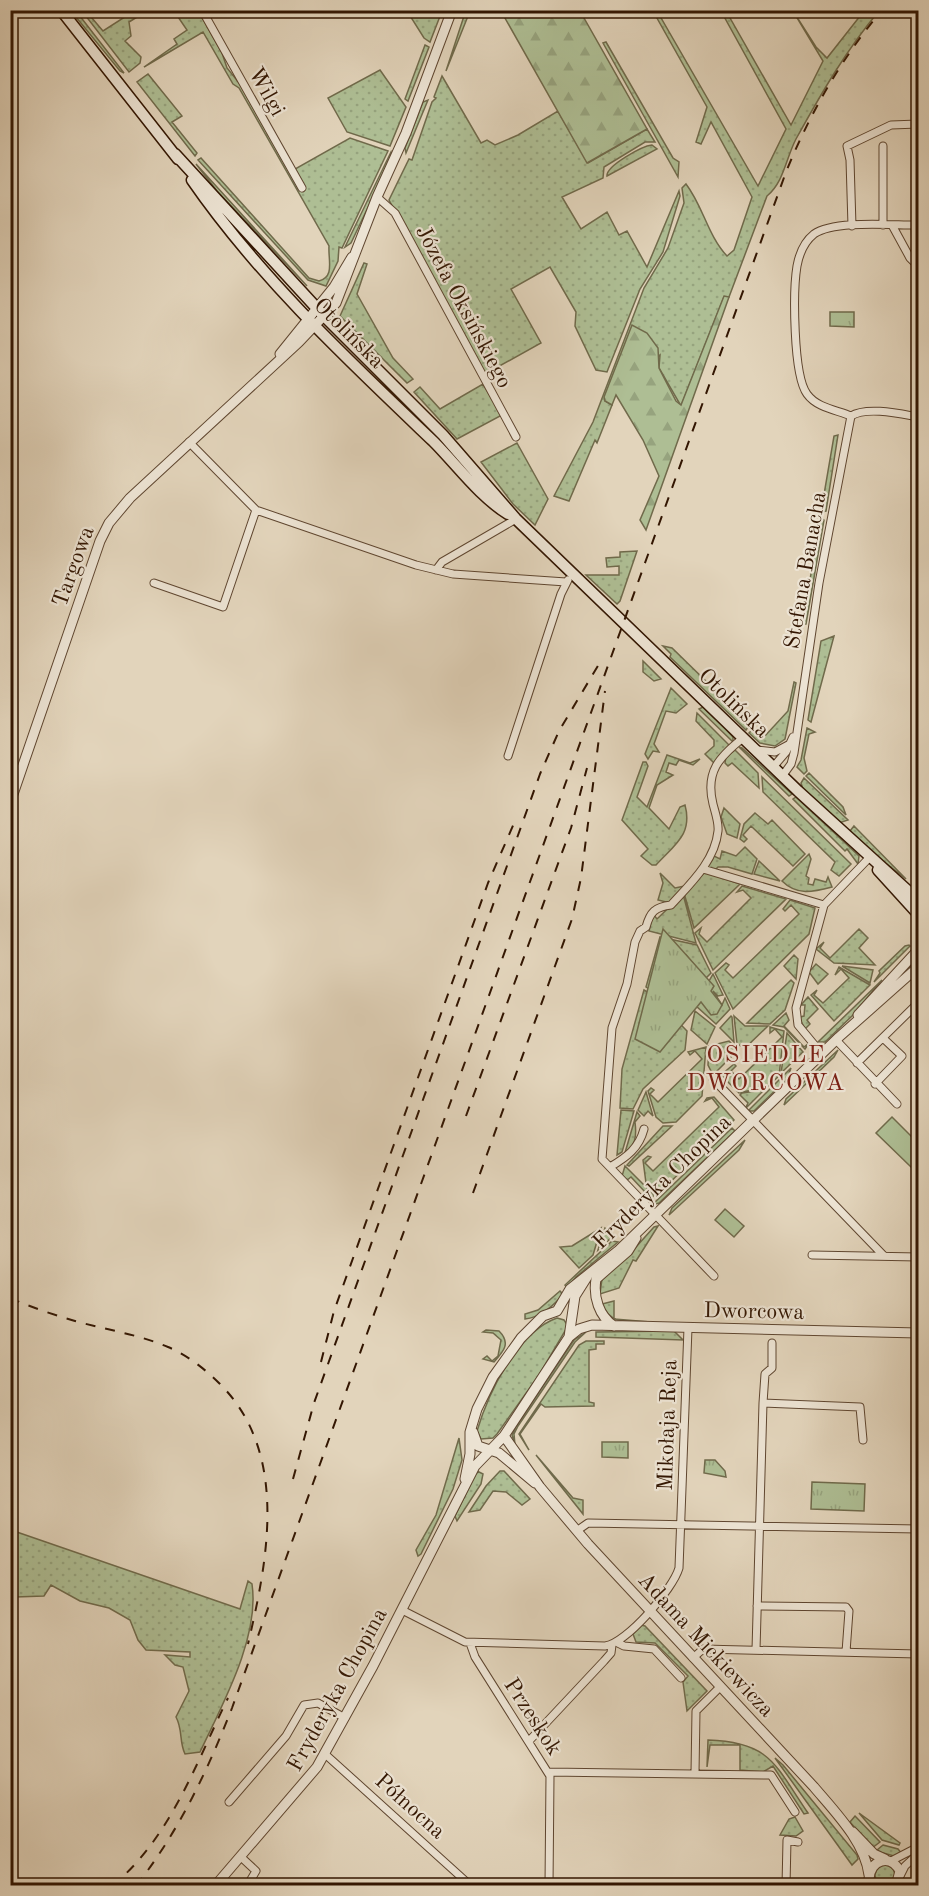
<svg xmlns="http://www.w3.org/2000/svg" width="929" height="1896" viewBox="0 0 929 1896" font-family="'Old Standard TT',serif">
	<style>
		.grass { fill: url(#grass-dots); stroke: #706a4b; stroke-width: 1.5 }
		.forest { fill: url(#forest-firs); stroke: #706a4b; stroke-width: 1.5 }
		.park { fill: url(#park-tufts); stroke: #706a4b; stroke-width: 1.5 }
		.garden { fill: #aebe94; stroke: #706a4b; stroke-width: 1.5 }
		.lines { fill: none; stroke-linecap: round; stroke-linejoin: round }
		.minor-casing { stroke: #5f4630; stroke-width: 9 }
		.tertiary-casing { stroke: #5f4630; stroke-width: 11 }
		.secondary-casing { stroke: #331602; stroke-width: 13 }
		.minor { stroke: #ece3d3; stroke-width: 7 }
		.tertiary { stroke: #ece3d3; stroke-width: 9 }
		.secondary { stroke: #ece3d3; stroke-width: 10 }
		.rail { stroke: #331602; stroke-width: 2; stroke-dasharray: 10 10; stroke-linecap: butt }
		.labels { text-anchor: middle; stroke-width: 4.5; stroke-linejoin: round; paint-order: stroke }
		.street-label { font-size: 22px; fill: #331602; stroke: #ece3d3 }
		.neighbourhood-label { font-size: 24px; letter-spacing: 1.5px; fill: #7a1f14; stroke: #ece3d3 }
	</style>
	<defs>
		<pattern id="grass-dots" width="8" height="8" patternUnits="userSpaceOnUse" patternTransform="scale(1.5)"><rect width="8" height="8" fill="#aebe94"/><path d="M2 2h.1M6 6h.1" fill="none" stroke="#96a37e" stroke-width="1.8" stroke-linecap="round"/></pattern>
		<pattern id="forest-firs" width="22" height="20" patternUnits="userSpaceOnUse" patternTransform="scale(1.5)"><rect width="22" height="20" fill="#aebe94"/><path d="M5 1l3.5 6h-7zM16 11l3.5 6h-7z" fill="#96a37e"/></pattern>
		<pattern id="park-tufts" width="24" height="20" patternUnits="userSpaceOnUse" patternTransform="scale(1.5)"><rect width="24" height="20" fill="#aebe94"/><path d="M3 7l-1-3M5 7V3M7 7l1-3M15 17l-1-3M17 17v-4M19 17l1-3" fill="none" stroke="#96a37e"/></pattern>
	</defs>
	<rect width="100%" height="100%" fill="#e2d4bb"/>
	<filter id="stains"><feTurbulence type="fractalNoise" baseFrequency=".00333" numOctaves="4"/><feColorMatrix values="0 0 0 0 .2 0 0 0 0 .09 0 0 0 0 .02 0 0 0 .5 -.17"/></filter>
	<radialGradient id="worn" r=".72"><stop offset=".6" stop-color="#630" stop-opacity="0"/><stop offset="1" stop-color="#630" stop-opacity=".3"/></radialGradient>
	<path class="grass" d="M71 11H76L124 73 120 71Z
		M82 11H86L103 31 134 11H147L129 22 131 36 125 41 141 57 140 63 129 72Z
		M174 11 199 12 222 53 227 68 244 89 301 191 304 190 295 169 350 138 388 151 342 248 339 247 338 261 326 286 308 280 198 160 201 158 309 278 319 281C335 277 328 260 329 246L239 88 233 84 203 32 144 67 177 44 174 39 187 30Z
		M407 11H442L430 42 424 38Z
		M468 11H470L446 71 465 13Z
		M653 11H657L758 186 786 129 721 11H726L791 125 823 61 793 11 816 47 827 58 864 11H879C846 50 821 94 796 139 786 158 784 182 767 196L729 297H724L681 406 659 368 660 355 605 401 612 405 597 443 595 440 569 501 554 496 593 422 644 288 668 248 684 203 682 188 686 184C703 206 708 236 727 256L734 250 752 197 711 122 701 144 696 142 707 107Z
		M606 42 673 158 679 162 678 177 603 43Z
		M425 45 429 47 408 101 405 99Z
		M380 70 406 107 390 146 347 132 328 98Z
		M148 74 182 116 172 122 197 153 195 156 137 82Z
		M442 76 481 143 487 140 495 145 518 135 558 111 588 163 647 129 655 142H645L604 167 603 178 562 197 581 229 607 212 619 235 627 231 647 267 679 191 680 196 663 252 640 289 607 372 596 370 575 326 576 312 550 267 511 289 541 343 485 374 389 200 409 159 412 160 432 102 436 98 434 97Z
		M428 100 406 153 405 148 423 102Z
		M652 145 657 149 607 176C606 166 642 146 652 145Z
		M391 152 392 157 351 243 345 247Z
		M196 164 307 286 217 191Z
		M364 263 367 264 357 294 393 358 413 379 407 383 340 316Z
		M483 384 502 415 457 439 414 392 420 387 440 409Z
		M838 435 826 511 821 512 834 436Z
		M517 443 548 499 535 525 513 504 481 462Z
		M821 518 824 520 806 624H802Z
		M637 551 620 601 617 604 586 575H619V566L607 567 606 558 620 557V552Z
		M834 636 811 722 808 720 821 641Z
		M663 646 672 648 750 724 746 730 670 657 671 654Z
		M643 661 661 679 654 681 643 672Z
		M794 682 796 683 785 739 775 746 760 743 749 733 754 728 764 737 788 711Z
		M671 688 687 704 676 713 666 711 654 744 659 752 653 751 648 759 645 754Z
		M703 707 708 709 733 737V742L699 709Z
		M697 713 729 745 715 764 705 754 714 746V740L696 721Z
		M807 728 815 732 809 734 804 758 807 771 804 774 797 767 801 760Z
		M739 747 742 748 792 794 789 796Z
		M735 750 758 773 759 788 732 763 728 766 725 763 726 757Z
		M667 755 690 763 700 759 693 765 679 760 676 765 669 763 666 772 673 775 657 785 649 808 669 829 680 807 685 805C693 835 674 845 656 865H652L641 856 648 849 622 820 643 762H646L648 766 637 797 647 807Z
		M809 773 843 807 846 815 806 776Z
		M762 777 851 864 839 876 831 870 835 862 763 792Z
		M804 778 848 820 839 823 803 789 801 783Z
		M796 797 859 856 858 864 847 849 845 851 793 799Z
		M724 808 740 824 737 838 727 834 721 817Z
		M755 813 768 824 772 820 805 854 793 866 751 826 743 835 747 839 744 842 740 839 744 824Z
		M854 826 906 879 851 836 850 831Z
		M745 847 757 859 752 874 728 867H718L715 870 708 867 712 855 720 859 722 851 736 856Z
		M809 854 811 859 806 876 809 878 808 884 813 885 815 879 826 882 828 877 832 887C813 892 797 896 782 881Z
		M759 861 780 881 754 874Z
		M705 872 740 884 694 928 684 893Z
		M660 873 675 888 685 886 670 903 658 900 663 883Z
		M742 886 786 899 713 970 695 933 701 928 699 934 707 942 751 898 743 890 737 892Z
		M683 894 696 943 649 931 653 914 657 919Z
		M790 900 815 908 809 934 733 1009 715 973 726 963 729 965 725 970 733 978 799 914 791 905 785 911 783 909Z
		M859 929 868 938 859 948 875 965 834 963 816 949 824 942 820 948 830 958Z
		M660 937 697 945 711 973 703 981 696 967 686 955 652 991 646 987Z
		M909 945 910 946 874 982 880 973 879 971 905 946Z
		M794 955 798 959 796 979 784 966Z
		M816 964 828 974 818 984 809 972Z
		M842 966 873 970 870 983Z
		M839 967 870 985 834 1021 811 995 817 990 814 995 823 1003 849 978 841 969 835 975Z
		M713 974 723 995 718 996 713 991 722 1005 725 998 730 1009 716 1024 695 1005Z
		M791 980 794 983 785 1010 770 1024 747 1023Z
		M882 980 852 1016 825 1042H818Z
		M644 990 651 994 687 1031 685 1050 643 1089 633 1109 620 1108 622 1069Z
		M808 997 818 1009 807 1020 810 1024 805 1029 799 1017 804 1016 805 1005H801Z
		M695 1011 715 1027 707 1044 691 1030Z
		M786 1013 789 1020 784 1026 804 1047 809 1043 805 1049 784 1027 773 1025Z
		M731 1016 732 1017 734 1042 720 1028Z
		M734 1016 745 1026H768L745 1048 737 1044Z
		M770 1027 784 1031 779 1076 768 1086 739 1093 721 1075 734 1064 736 1066 731 1071 739 1079 782 1037 775 1029 770 1033Z
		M787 1033 803 1052 781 1073Z
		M729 1041 738 1050 713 1075 708 1065 709 1046Z
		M706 1047 702 1096 676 1122 663 1123 656 1117 648 1091 651 1088 654 1090 650 1094 658 1102 702 1059 695 1051 690 1055 688 1052Z
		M838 1050 834 1057 784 1105 786 1099Z
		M791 1068 787 1079 754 1111H748Z
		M764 1090 745 1109 748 1103 740 1095 742 1093Z
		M646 1092 653 1116 648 1111 644 1116 638 1110Z
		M714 1097 734 1120 658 1194 646 1183 643 1160 648 1156 651 1157 645 1163 653 1171 719 1107 712 1098 705 1101 707 1098Z
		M621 1110 634 1111 622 1152 617 1155Z
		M637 1112 640 1116 635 1122C637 1138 635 1145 624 1156Z
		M663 1126H672L629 1166 627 1165Z
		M732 1128 735 1131 659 1203 652 1205Z
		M745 1140 739 1150 669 1215 672 1208Z
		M625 1166 654 1195 648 1203 642 1197 646 1193 631 1177 626 1181 622 1176Z
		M658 1226 636 1261 633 1260 619 1288 600 1294 602 1279 627 1257 654 1227Z
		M601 1228 593 1255 579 1268 560 1247 572 1246Z
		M605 1228 614 1235 598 1250Z
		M612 1241 618 1242 576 1277 567 1288 565 1285Z
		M560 1291 563 1294C555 1305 539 1318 525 1319V1314L538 1310Z
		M614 1301V1319L651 1322C631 1321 610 1326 602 1304Z
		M557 1318 564 1320 568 1326 539 1375 497 1434 493 1438 481 1439 477 1431C488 1394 517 1332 557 1318Z
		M486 1330 499 1331C511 1343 504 1351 494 1362L483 1359 487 1356 492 1361 498 1356 501 1340 493 1333 483 1332Z
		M674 1331 683 1340 596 1337V1332Z
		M586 1332 575 1342 518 1426 514 1434 515 1445 512 1435 516 1426 574 1340Z
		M586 1341H604V1344H596V1349L589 1350V1402L594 1403V1406L545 1407 541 1404 520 1434 529 1450 519 1434 579 1345Z
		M459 1438 462 1460 453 1489 421 1554 418 1556 416 1550 436 1515Z
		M536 1455 573 1498 583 1500V1514Z
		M477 1471 483 1474 481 1484 457 1521 455 1516Z
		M500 1471H504L530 1499 522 1505 506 1492 493 1491 480 1510 469 1512 486 1486Z
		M11 1530 240 1609 248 1581 252 1584C260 1637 222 1705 200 1752L185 1754C179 1742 183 1730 176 1717L189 1691 183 1667 175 1665 165 1655 190 1657V1652L146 1650 138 1640 130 1620 109 1608 80 1601 51 1585 44 1596 15 1597 11 1594Z
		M641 1625 645 1626 707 1691 687 1711 683 1682 688 1676 655 1643 636 1642 633 1634Z
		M708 1740C771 1742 775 1765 808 1813L804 1814 773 1766 763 1772 740 1770V1745H710L707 1767Z
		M775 1758 783 1765 857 1855 858 1859 852 1865Z
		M859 1813 900 1843 899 1845 882 1840Z
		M855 1816 880 1842 872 1848 850 1822Z
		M795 1817 803 1831 796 1836 780 1835 789 1819Z
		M883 1845 898 1849 902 1854 894 1856 876 1851Z
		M875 1875a10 10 0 1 1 20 0a10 10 0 1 1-20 0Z"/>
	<path class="forest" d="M501 11H580L647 129 587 163Z
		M724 296 729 297 646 530 640 520 659 476 643 440 616 395 612 405 605 401 604 397 632 325 647 333 658 348 659 368 676 401 681 405Z"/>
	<path class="park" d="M830 312H854V327L830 326Z
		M663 929 714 986 711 991 722 1005 717 1014 711 1015 701 1002 660 1052 635 1039Z
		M725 1209 744 1226 734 1237 715 1220Z
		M602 1442H628V1458L602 1457Z
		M705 1460H715L725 1471 726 1477 704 1473Z
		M812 1482 865 1484 864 1511 811 1509Z"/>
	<path class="garden" d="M892 1117 918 1143V1160L911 1167 876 1133Z"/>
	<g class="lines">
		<g class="minor-casing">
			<path id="minor" d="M202 10 302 188
				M883 146V225
				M377 197 395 213 516 437
				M892 225 910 258 918 266
				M852 226 850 160 847 146 891 125 918 124
				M916 249 915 225C890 225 834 220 814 234 804 242 799 255 797 266 793 290 793 375 807 394 817 408 837 410 851 416 867 406 901 414 918 417
				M189 442 256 510 416 565 453 574 566 582
				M436 570 442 562 516 519
				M154 583 223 607 256 510
				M757 750 775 752 788 745
				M508 756 561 594 568 580
				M774 766 786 752 793 737
				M783 775 791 764 794 753 819 583 851 416
				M703 869 824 905
				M836 1040 897 1104
				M822 1054 798 1025 796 1008 824 905 869 858
				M857 1063 918 1003
				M713 1079 884 1256
				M875 1084 902 1056 884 1039
				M610 1167C627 1157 639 1148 644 1129
				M812 1255 918 1257
				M714 1276 602 1159 612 1028 627 984 635 942 640 931 646 927C650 912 655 907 671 905 690 884 715 861 718 831 719 823 715 812 713 804 705 772 719 757 743 738
				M772 1343V1368L765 1374 763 1403 860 1407 863 1440
				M578 1530 588 1523 918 1529
				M757 1606 846 1607 849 1611 846 1652
				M402 1610 465 1642 605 1646C627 1643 673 1589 679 1568L688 1328
				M470 1643 475 1657 550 1776 549 1886
				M618 1643 624 1646 654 1649 681 1678
				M756 1650 763 1403
				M693 1658 703 1649 918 1654
				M529 1741 604 1661 611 1653 612 1645
				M325 1754 471 1886
				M549 1772 771 1775 795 1812
				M695 1773 696 1711 720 1687
				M229 1802 286 1736 304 1705 318 1703 345 1718
				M241 1857 256 1871 247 1886
				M891 1861 918 1847
				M900 1876 905 1866 918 1854
				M786 1886 787 1840 798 1842
				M863 1886 869 1879"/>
		</g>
		<g class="tertiary-casing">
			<path id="tertiary" d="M280 354 334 287 352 257
				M10 803 100 541 109 523 130 498 299 342 336 303 377 197 406 133 452 10
				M858 1015 918 950
				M614 1326C599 1316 593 1297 596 1279L628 1251 636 1238
				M569 1337 579 1329 592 1325 918 1333
				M473 1432 478 1446 499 1453 535 1483
				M504 1436 540 1487 588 1544 814 1787C835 1812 865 1842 869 1875
				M465 1479 470 1454V1432L477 1409 493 1377 521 1338 543 1316 557 1311 570 1289 619 1250 839 1037 918 967
				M853 1832 874 1854 885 1859
				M215 1886 317 1767 373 1666 475 1466 504 1436 569 1337 575 1296 587 1277
				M873 1886 869 1879C870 1860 890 1853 900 1871L896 1886"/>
		</g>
		<g class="secondary-casing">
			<path id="secondary" d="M61 10 178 159
				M175 154 324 316 443 435 516 519 798 791 918 900
				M192 180C259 277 348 360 433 441 457 465 479 496 508 514
				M878 870 918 914"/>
		</g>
		<use href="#minor" class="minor"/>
		<use href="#tertiary" class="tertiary"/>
		<use href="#secondary" class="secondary"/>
		<path class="rail" d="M466 1116 571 828 587 768
			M473 1193 572 919 581 878 605 691
			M10 1298C31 1307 54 1315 75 1321 107 1330 137 1334 168 1347 187 1355 205 1369 220 1384 289 1453 268 1559 248 1644
			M321 1362 334 1311 488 883 515 821
			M293 1479 314 1403 540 774 559 731 599 664
			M112 1886C170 1839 196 1763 228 1698
			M136 1886C179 1831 207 1772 232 1708L786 172C810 113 841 59 882 10"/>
	</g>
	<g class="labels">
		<g class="street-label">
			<text transform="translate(268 91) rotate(61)" y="8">Wilgi</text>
			<text transform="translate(465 306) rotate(62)" y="8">Józefa Oksińskiego</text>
			<text transform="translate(350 332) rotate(45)" y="8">Otolińska</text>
			<text transform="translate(72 566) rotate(-70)" y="8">Targowa</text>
			<text transform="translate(804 570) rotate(-80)" y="8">Stefana Banacha</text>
			<text transform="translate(735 702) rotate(44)" y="8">Otolińska</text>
			<text transform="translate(661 1181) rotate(-44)" y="8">Fryderyka Chopina</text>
			<text transform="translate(754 1310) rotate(1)" y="8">Dworcowa</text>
			<text transform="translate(666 1425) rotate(-88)" y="8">Mikołaja Reja</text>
			<text transform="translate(707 1644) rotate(47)" y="8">Adama Mickiewicza</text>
			<text transform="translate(336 1689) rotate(-61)" y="8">Fryderyka Chopina</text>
			<text transform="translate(534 1716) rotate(57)" y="8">Przeskok</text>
			<text transform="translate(411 1805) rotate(42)" y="8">Północna</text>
		</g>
		<g class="neighbourhood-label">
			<text x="766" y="1062">OSIEDLE<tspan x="766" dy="28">DWORCOWA</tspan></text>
		</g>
	</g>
	<rect width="929" height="1896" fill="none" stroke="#e2d4bb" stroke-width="36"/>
	<rect x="12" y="12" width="905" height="1872" fill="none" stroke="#331602" stroke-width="3"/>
	<rect x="18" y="18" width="893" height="1860" fill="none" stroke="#331602" stroke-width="1.5"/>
	<rect width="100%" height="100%" filter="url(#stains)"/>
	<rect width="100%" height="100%" fill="url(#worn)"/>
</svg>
